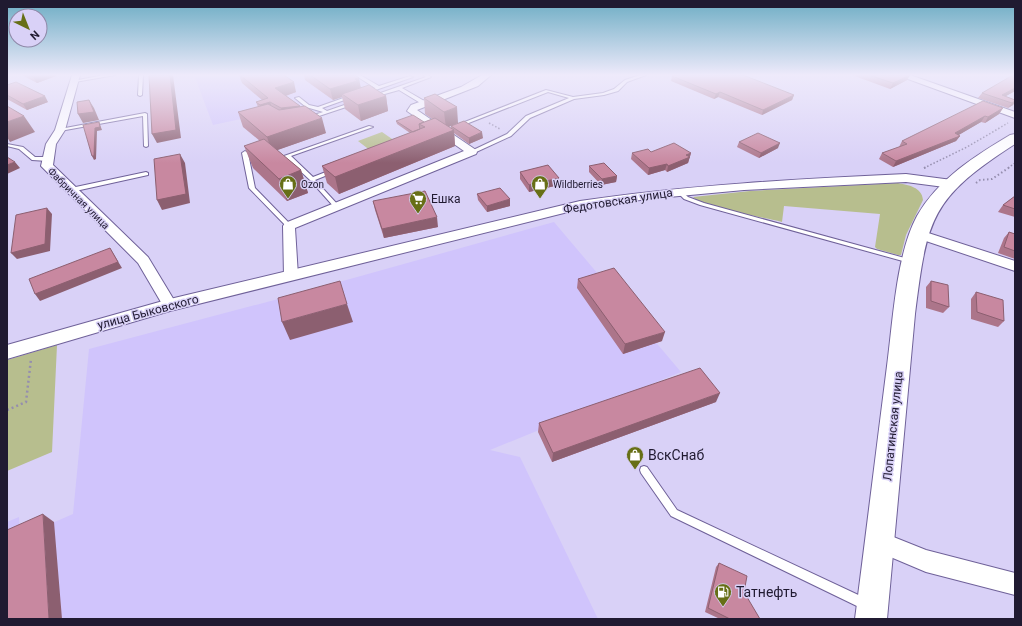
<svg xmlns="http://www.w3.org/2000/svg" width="1022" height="626" viewBox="0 0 1022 626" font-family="Roboto,sans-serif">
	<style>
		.built { fill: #d0c4fc }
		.green { fill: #b7be8e }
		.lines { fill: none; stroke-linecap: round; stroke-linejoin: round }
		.service-casing { stroke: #6f6199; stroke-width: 2 }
		.minor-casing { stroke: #6f6199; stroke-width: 2 }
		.tertiary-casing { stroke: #6f6199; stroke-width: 2 }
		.secondary-casing { stroke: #6f6199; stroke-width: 2 }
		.path-far2 { stroke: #958eae; stroke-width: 1.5; stroke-dasharray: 1.5 2; stroke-linecap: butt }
		.path-far1 { stroke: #958eae; stroke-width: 2; stroke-dasharray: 1.5 2.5; stroke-linecap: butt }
		.path { stroke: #958eae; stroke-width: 2.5; stroke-dasharray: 2 3; stroke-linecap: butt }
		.service { fill: #fff; fill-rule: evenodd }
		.minor { fill: #fff; fill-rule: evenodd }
		.tertiary { fill: #fff; fill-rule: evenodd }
		.secondary { fill: #fff; fill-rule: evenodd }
		.wall { fill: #ac758a }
		.shaded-wall { fill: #8c5f70 }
		.building { fill: #c888a0; stroke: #8c5f70 }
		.labels { text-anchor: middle; stroke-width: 3; stroke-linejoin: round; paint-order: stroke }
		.far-poi-label { font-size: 10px; fill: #201a31; stroke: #d9d1f7; text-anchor: start }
		.far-street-label { font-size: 10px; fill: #201a31; stroke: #d9d1f7 }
		.poi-label { font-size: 12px; fill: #201a31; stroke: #d9d1f7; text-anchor: start }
		.street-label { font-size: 12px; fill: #201a31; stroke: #d9d1f7 }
		.near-poi-label { font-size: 14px; fill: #201a31; stroke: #d9d1f7; text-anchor: start }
	</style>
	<rect width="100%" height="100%" fill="#d9d1f7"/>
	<path class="built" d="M194 75H406L415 80 309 115H260L213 125Z
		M554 222 681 372 490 450 520 457 598 619H7V522L19 517 20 537 73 514 89 349 282 298Z"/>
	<path class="green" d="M382 132 395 141 371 151 358 141Z
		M898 183C908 185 922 187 923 200L906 235 901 255H898L877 249 875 247 880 214 784 206 782 222C766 218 700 206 693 197L750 191Z
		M57 345 52 452 7 471V360Z"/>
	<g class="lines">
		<g class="service-casing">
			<path id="service" d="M104 75H115L75 82 73 81Z
				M139 75H143L142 95 140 96 138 95Z
				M355 75H360L379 86 410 76 413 77 367 93H365V91L375 88Z
				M423 75H428L431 77 402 88 426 102V104H422L399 90 374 97 372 96 426 77Z
				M640 75H646L627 82 618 91 604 95 574 99 530 118 511 136 474 153 469 152 507 134 526 116 569 98 548 92 461 126 457 125 546 90 573 97 603 93 614 89 625 80Z
				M349 96 353 97 322 108 327 111 353 102H355V104L310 119 308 118V117L323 112 306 107 295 98 299 97 309 105 318 107Z
				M145 113 147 114 148 146 146 147 144 146 143 116 60 131 58 130 60 129Z
				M369 126 373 127 291 156 313 177 331 170H335V172L315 180 339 206V208H335L310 180 284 156Z
				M7 144 23 147 35 157H48L51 159 48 161 32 160 19 149 7 146Z
				M245 151 248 153 255 188 291 225V227H287L249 188 242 153Z
				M146 172 148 173V175L71 192 68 190 71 188Z
				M679 189 688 197 704 203 912 260 913 261 910 263 700 205 684 199 676 191Z
				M644 466 647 467 677 510 869 600 870 604 869 608 865 609 861 608 671 516 641 473 640 470 641 467Z"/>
		</g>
		<g class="minor-casing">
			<path id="minor" d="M72 75H80L65 130 56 144 53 165 148 257 177 305 175 309 170 310 165 309 138 263 41 166 46 144 55 130Z
				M482 75H491L478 86 417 110 476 150 477 152 476 154 295 228 298 276 296 279H286L284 276 283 226 285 223 464 151 407 111 411 105 461 87Z
				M897 75H910L1015 112V118Z
				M919 230 1015 261V271L914 237 913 234 914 231Z
				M881 532 926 550 1015 573V595L926 572 874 550 870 543 874 536Z"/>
		</g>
		<g class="tertiary-casing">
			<path id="tertiary" d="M906 174 952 180 957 181 959 184 957 187 952 188 906 182 744 190 647 199 580 209 170 311 7 359V345L170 299 580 201C688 185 797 179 906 174Z"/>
		</g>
		<g class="secondary-casing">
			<path id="secondary" d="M1015 134V144C931 198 927 218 915 314L887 619H855C866 535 876 451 887 366 893 321 896 255 917 216 938 179 975 156 1010 135Z"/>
		</g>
		<path class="path-far2" d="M489 123 500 129
			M924 168 967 147 1008 123
			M1008 168 1015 163"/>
		<path class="path-far1" d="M924 168 927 167
			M976 183 980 180 992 179 1010 167"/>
		<path class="path" d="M7 410 26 402 31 359"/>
		<use href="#service" class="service"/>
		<use href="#minor" class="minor"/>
		<use href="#tertiary" class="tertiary"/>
		<use href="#secondary" class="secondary"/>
	</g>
	<path class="wall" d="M22 75H56V76L37 83Z
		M239 75H284L296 92 286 96 300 106V107L326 133 277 150 301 170 308 193 287 201 253 168 244 146 260 141 243 127 238 112 258 107 256 102 262 100 242 83Z
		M304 75H355L361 88 386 96 388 111 361 121 345 109 342 97 333 100 305 80Z
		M852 75H910L907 80 890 89Z
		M1015 75V91L1005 96 1015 100V102L1013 105 1008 108 978 98 982 93Z
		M672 76 794 95 792 100 762 115 718 97 714 99 671 81Z
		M7 85 48 102 27 110 7 99Z
		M435 94 458 123 448 127 451 129V126L483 138 469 144 454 133 455 146 339 194 327 183 322 166 410 133 397 124 396 121 424 122 432 119 425 114 424 98Z
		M1003 108 999 114 985 123 981 122 958 135 960 136 956 141 893 167 879 159 882 153 899 147 902 141Z
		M739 142 778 148 759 158 737 147Z
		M651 152 691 153 688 163 667 172 665 170 648 175 631 159 632 153Z
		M589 166 617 176 616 182 601 185 589 172Z
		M520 172 559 185 529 192 520 179Z
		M477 194 510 206 487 212 478 200Z
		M1015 196V217L998 212 1003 205Z
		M373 201 438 227 384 238 375 210Z
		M1009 232 1015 234V259L998 253 1004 238Z
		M578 279 662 341 623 354 577 288Z
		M931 281 949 307 943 313 926 308V287Z
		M976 292 1004 321 998 327 971 319V299Z
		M716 402 552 462 538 432 539 423Z
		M719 563 760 619H720L705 612 716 567Z"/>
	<path class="shaded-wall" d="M39 75H56V76L37 83 33 77Z
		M170 75H173L181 138 157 143 152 134Z
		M910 75 907 80 890 89 893 83Z
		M359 78 361 89 342 94V97L333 100 330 89Z
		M294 82 296 92 278 98 275 88Z
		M1015 88V91L1001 99 1002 95Z
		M720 92 718 97 714 99 716 94Z
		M794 95 792 100 762 115 763 110Z
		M45 96 48 102 27 110 23 104Z
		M386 96 388 111 361 121 358 105Z
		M89 100 94 108 99 120 83 123 78 114Z
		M1015 101 1013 105 1008 108 1012 103Z
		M270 102 274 113 264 116 260 105Z
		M300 106 303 116 284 118 281 108Z
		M457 107 458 123 446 128 444 112Z
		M1003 108 999 114 985 123 988 117Z
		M24 116 35 132 10 142 7 137V122Z
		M985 116 981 122 952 139 960 136 956 141 893 167 896 161 955 133Z
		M322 118 326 133 272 152 267 137Z
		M99 122 102 130 97 131 96 159 94 160 92 156 95 128Z
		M454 130 455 146 339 194 335 177Z
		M482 132 483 138 469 144V138Z
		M780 143 778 148 759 158 761 153Z
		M691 153 688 163 667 172 668 166 686 155Z
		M180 154 185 163 190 203 162 210 157 200Z
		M15 162 20 168 7 174V165Z
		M667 164 665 170 648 175 649 168Z
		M301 170 308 193 287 201 279 179Z
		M617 176 616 182 601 185 602 179Z
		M559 178V185L529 192V185Z
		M510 199V206L487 212V206Z
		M47 208 52 214 50 251 17 259 11 253Z
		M437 217 438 227 384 238 382 229Z
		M110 248 122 268 40 301 35 294Z
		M347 304 353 322 290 340 282 322Z
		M665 332 662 341 623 354 625 344Z
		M720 393 716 402 552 462 553 453Z
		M43 514 54 522 62 619H49Z"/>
	<path class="building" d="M29 75H39L33 77Z
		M149 75H170L176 130 152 134Z
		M240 75H284L294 82 275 88 300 106 281 108 270 102 260 105 256 102 268 98Z
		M310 75H355L359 78 355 79 357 81 330 89Z
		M673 75H743L794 95 763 110 720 92 716 94 672 76Z
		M869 75H910L893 83Z
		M1013 75H1015V88L1002 95 1015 100V101L1012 103 982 93Z
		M16 82 45 96 23 104 7 95V85Z
		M369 85 386 96 358 105 342 94Z
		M435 94 457 107 444 112 424 98Z
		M89 100 94 112 78 114 77 102Z
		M983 101 1003 108 988 117 985 116 955 133 960 136 896 161 882 153 907 144 902 141Z
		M268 104 279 110 305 106 322 118 267 137 238 112Z
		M7 106 24 116 7 122Z
		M413 115 424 122 419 124 420 129 413 132 396 121Z
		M435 118 454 130 335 177 322 166 425 127 419 124Z
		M464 121 482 132 469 138 451 126Z
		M99 122 100 127 95 128 94 156H92L83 125Z
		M758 133 780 143 761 153 739 142Z
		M264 139 301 170 279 179 244 146Z
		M674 143 691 153 686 155 690 157 668 166 667 164 649 168 632 153 648 149 651 152Z
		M180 154 186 194 157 200 154 159Z
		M7 157 15 162 7 165Z
		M604 163 617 176 602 179 589 166Z
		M548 165 559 178 529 185 520 172Z
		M500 188 510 199 487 206 477 194Z
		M425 191 437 217 382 229 373 201Z
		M1015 196V209L1003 205Z
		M47 208 45 244 11 253 16 215Z
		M1009 232 1015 234V251L1004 247Z
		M110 248 118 262 35 294 29 279Z
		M614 268 665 332 625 344 578 279Z
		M340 281 347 304 282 322 278 298Z
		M931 281 948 285 949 307 931 301Z
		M976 292 1003 300 1004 321 977 312Z
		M700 368 720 393 553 453 539 423Z
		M43 514 49 619H7V530Z
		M719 563 747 576 744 592 760 619H730L708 608Z"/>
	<linearGradient id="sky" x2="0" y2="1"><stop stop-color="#6dadc4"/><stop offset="0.46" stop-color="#eeeafb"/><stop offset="1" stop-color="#eeeafb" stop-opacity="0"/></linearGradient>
	<rect width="1022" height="163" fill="url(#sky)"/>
	<defs>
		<g id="shop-pin" transform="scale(0.9)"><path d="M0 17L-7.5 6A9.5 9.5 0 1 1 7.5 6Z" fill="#676f16" stroke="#d9d1f7"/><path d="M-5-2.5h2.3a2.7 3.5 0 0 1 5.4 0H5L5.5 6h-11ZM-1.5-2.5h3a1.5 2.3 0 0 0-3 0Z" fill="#fff"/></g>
		<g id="supermarket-pin" transform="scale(0.9)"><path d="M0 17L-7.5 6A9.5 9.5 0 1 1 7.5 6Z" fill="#676f16" stroke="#d9d1f7"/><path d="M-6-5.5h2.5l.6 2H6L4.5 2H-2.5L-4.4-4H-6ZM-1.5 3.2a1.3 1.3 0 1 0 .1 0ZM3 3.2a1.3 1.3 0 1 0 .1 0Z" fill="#fff"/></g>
		<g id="fuel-pin" transform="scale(0.9)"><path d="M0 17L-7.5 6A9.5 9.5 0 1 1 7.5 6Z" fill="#676f16" stroke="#d9d1f7"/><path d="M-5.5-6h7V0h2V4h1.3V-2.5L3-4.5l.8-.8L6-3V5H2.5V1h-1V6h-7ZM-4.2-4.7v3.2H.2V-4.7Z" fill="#fff"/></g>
	</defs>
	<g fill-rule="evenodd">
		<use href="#shop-pin" x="288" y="184"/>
		<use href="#shop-pin" x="540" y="184"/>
		<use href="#supermarket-pin" x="418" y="199"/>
		<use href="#shop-pin" x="635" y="455"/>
		<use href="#fuel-pin" x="723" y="592"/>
	</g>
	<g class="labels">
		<g class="far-poi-label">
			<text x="301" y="188">Ozon</text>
			<text x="553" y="188">Wildberries</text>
		</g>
		<g class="far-street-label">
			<text transform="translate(79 198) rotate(45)" y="4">Фабричная улица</text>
		</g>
		<g class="poi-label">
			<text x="431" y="203">Ешка</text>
		</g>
		<g class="street-label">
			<text transform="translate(618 201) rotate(-9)" y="4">Федотовская улица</text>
			<text transform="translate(148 312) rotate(-15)" y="4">улица Быковского</text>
			<text transform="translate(893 426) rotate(-84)" y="4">Лопатинская улица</text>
		</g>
		<g class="near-poi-label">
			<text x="648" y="460">ВскСнаб</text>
			<text x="736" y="597">Татнефть</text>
		</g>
	</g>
	<rect width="1022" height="626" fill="none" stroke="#201a31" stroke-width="16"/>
	<g transform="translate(28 28) rotate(137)"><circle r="19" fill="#d9d1f7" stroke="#8f88a8"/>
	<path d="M0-3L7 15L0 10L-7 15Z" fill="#676f16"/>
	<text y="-6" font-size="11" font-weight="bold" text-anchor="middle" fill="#201a31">N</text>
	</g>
</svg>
